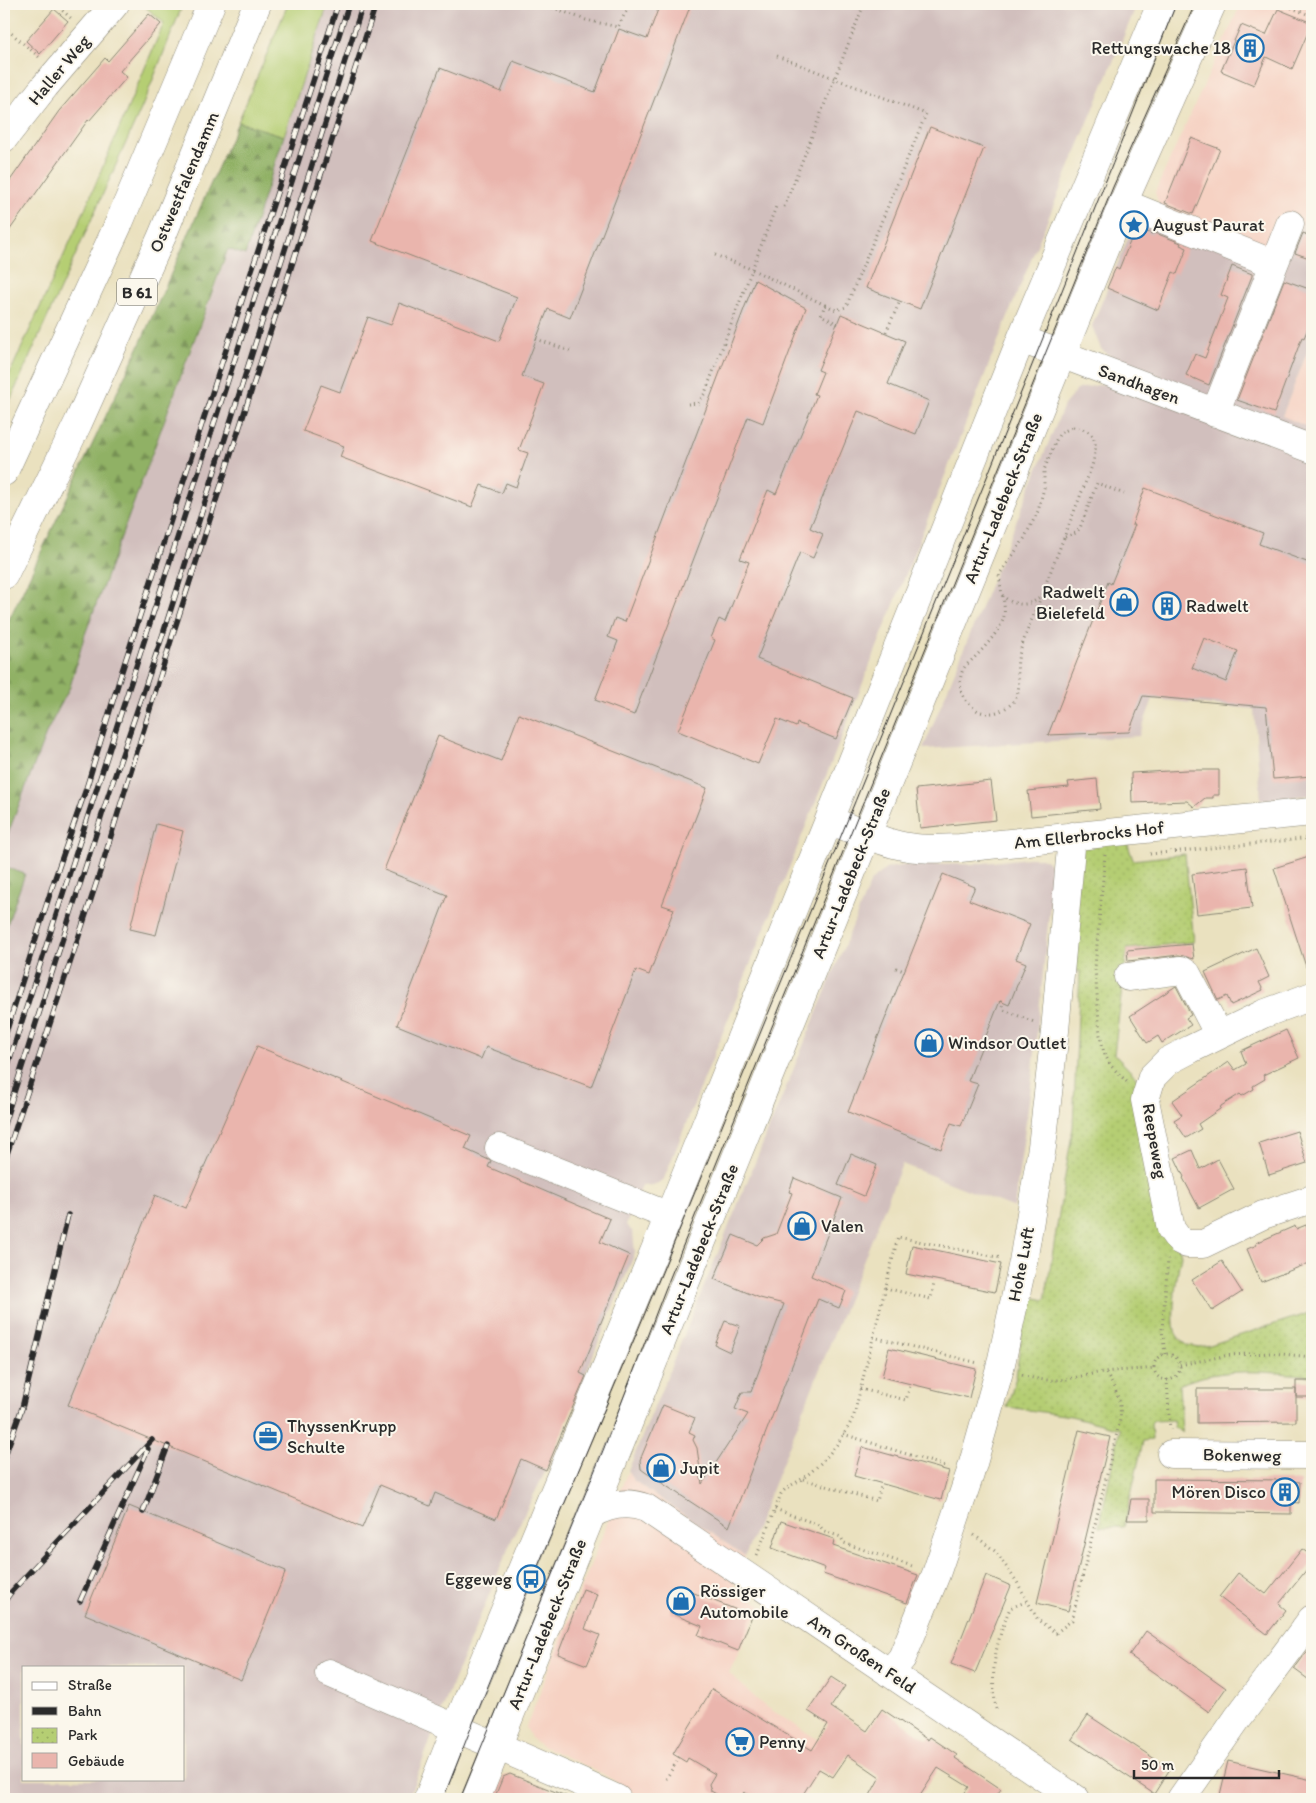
<svg xmlns="http://www.w3.org/2000/svg" width="1316" height="1803" viewBox="0 0 1316 1803" font-family="Itim,sans-serif">
	<style>
		.built { fill: #f6d2c3 }
		.industrial { fill: #d1bfbd; fill-rule: evenodd }
		.grass { fill: #b5ce73; stroke: #707c4f }
		.forest { fill: url(#forest-firs); stroke: #5e6e48 }
		.park { fill: url(#park-dots); stroke: #707c4f }
		.building { fill: #eab5ad; fill-rule: evenodd }
		.lines { fill: none; stroke-linecap: round; stroke-linejoin: round }
		.minor-casing { stroke: #8a8675; stroke-width: 29 }
		.highway-casing { stroke: #8a8675; stroke-width: 29 }
		.path { stroke: #8a8675; stroke-width: 3; stroke-dasharray: 1 4; stroke-linecap: butt }
		.minor { stroke: #fff; stroke-width: 28 }
		.highway { stroke: #fff; stroke-width: 28 }
		.tram { stroke: #2b2b2b; stroke-width: 1 }
		.rail-casing { stroke: #2b2b2b; stroke-width: 5.5 }
		.rail { stroke: #fbf7ec; stroke-width: 4; stroke-dasharray: 11; stroke-linecap: butt }
		.labels { text-anchor: middle; stroke-width: 4; stroke-linejoin: round; paint-order: stroke }
		.shield { fill: #fbf7ec; stroke: #696865; stroke-width: 1 }
		.shield-label { font-size: 16px; font-weight: bold; fill: #2b2b2b }
		.poi-label { font-size: 18px; fill: #2b2b2b; stroke: #fbf7ec; text-anchor: start }
		.street-label { font-size: 18px; fill: #2b2b2b; stroke: #fbf7ec }
	</style>
	<defs>
		<pattern id="forest-firs" width="22" height="20" patternUnits="userSpaceOnUse" patternTransform="scale(1.25)"><rect width="22" height="20" fill="#90b165"/><path d="M5 1l3.5 6h-7zM16 11l3.5 6h-7z" fill="#769053"/></pattern>
		<pattern id="park-dots" width="8" height="8" patternUnits="userSpaceOnUse" patternTransform="scale(1.25)"><rect width="8" height="8" fill="#b5ce73"/><path d="M2 2h.1M6 6h.1" fill="none" stroke="#9cb164" stroke-width="1.8" stroke-linecap="round"/></pattern>
	</defs>
	<rect width="100%" height="100%" fill="#fbf7ec"/>
	<filter id="ink" filterUnits="userSpaceOnUse"><feTurbulence type="fractalNoise" baseFrequency=".02" numOctaves="2"/><feDisplacementMap in="SourceGraphic" scale="10" xChannelSelector="R" yChannelSelector="G"/><feConvolveMatrix kernelMatrix="1 2 1 2 8 2 1 2 1" color-interpolation-filters="sRGB"/></filter>
	<filter id="wash" filterUnits="userSpaceOnUse"><feTurbulence type="fractalNoise" baseFrequency=".0096" numOctaves="4" result="noise"/><feDisplacementMap in="SourceGraphic" scale="20" xChannelSelector="R" yChannelSelector="G"/><feGaussianBlur stdDeviation="1.12" result="paint"/><feColorMatrix in="noise" values="0 0 0 0 0 0 0 0 0 0 0 0 0 0 0 0 0 1.4 0 .05"/><feComposite in="paint" operator="in"/></filter>
	<g filter="url(#wash)">
		<rect width="100%" height="100%" fill="#eae1bf"/>
		<path class="built" d="M1241 4H1312V223L1305 220 1301 228 1274 255 1161 211 1155 192Z
			M1312 340V429L1282 416Z
			M628 1471 633 1480 745 1556 734 1585 761 1606 729 1673 762 1704 831 1748 803 1799H643L603 1774 542 1746 531 1738 526 1727Z"/>
		<path class="industrial" d="M328 4H1137L1014 301 830 766 663 1181 653 1185 642 1186 626 1225 633 1232 635 1253 546 1470 513 1537 452 1684 408 1799H4V933L25 874 4 867V844L47 731 70 687 84 637 229 249 245 255ZM24 1667H184V1779H24Z
			M1142 204 1274 255 1301 227 1305 220 1312 223V340L1282 416 1312 429V795L1261 800 1254 709 1153 699 1139 736 923 749 1064 405 1078 389 1103 384 1112 357 1101 349 1092 326Z
			M1028 858H1041L1047 861 1051 866 1053 874 1033 1071 1014 1208 902 1164 745 1556 633 1480 628 1471 871 881 887 868 908 865 975 864Z"/>
		<path class="grass" d="M142 4H183L142 107 4 414V386L81 218 164 23Z
			M288 4H328L284 136 238 122Z"/>
		<path class="forest" d="M238 122 284 136 245 255 228 249 84 637 70 687 47 731 4 844V630L140 344Z
			M4 867 25 874 4 933Z"/>
		<path class="park" d="M1126 839 1133 860 1185 854 1194 942 1127 949 1114 1054 1137 1078 1147 1076 1181 1256C1177 1272 1171 1315 1175 1330 1176 1337 1183 1341 1187 1345L1199 1347 1210 1345 1312 1312V1376C1268 1372 1220 1366 1179 1385L1182 1433 1174 1427 1173 1420 1154 1421 1151 1424 1152 1440 1143 1441 1124 1527H1099L1120 1429 1071 1416 1007 1407 1016 1377 1026 1296 1045 1300 1073 1127 1080 971H1066L1082 843Z"/>
		<g id="blocks">
			<path class="building" d="M660 4H691L570 318 548 309 522 376 544 384 519 450 528 453 516 487 506 483 502 493 481 485 472 507 340 457 344 446 303 431 321 385 340 392 368 317 391 325 399 303 499 341 517 297 372 241 440 68 501 92 513 61 595 92 619 29 647 39Z
				M54 9 68 21 40 54 26 41Z
				M1278 9 1312 23 1292 69 1266 57 1254 85 1221 71 1241 25 1266 35Z
				M149 14 161 24 120 71 127 77 89 121 88 120 4 238V189L59 111 105 58 108 61Z
				M930 127 984 148 920 309 866 288Z
				M1191 138 1220 149 1193 214 1165 203Z
				M1136 227 1152 234 1153 232 1181 243 1180 245 1187 248 1177 274 1173 272 1158 310 1107 288 1116 267 1119 269Z
				M1303 233 1312 237V259L1295 253Z
				M1232 266 1252 274V276L1209 385 1186 375 1195 354 1205 358 1228 298 1221 295Z
				M755 280 806 308 763 423 748 417 634 715 595 700 618 641 608 637 615 618 625 622Z
				M1284 280 1312 290V318L1304 338 1302 337 1274 413 1237 400Z
				M841 314 905 341 888 384 929 401 916 434 858 411 810 528 823 534 813 558 800 552 757 659 853 698 836 739 797 723 796 727 777 719 758 764 678 731 715 640 711 638 719 619 725 622 749 562 740 559 768 490 776 494 817 395 814 394 823 372 818 370Z
				M1145 488 1263 533 1259 544 1312 564V776L1273 779 1266 707 1143 696 1129 732 1048 735 1108 582 1111 584 1135 525H1132ZM1204 638 1238 651 1226 682 1192 668Z
				M519 714 707 788 662 905 674 909 649 975 636 970 591 1087 486 1047 481 1059 397 1025 447 895 384 870 438 736 501 761Z
				M1187 770H1219V795H1213V798H1205L1194 807 1187 801 1132 803 1131 773Z
				M1097 779 1100 809 1031 816 1028 791 1069 787 1068 782Z
				M991 781 996 820 920 828 916 789Z
				M156 824 183 831 156 935 130 929Z
				M1309 857 1312 867V976H1309L1274 868Z
				M1247 867 1252 908 1197 914 1192 874Z
				M943 874 975 887 969 900 1030 924 1016 959 1026 963 1009 1005 1000 1001 968 1081 978 1084 961 1126 951 1123 941 1149 848 1112Z
				M1192 944 1194 959 1179 955 1128 961 1127 950Z
				M1256 948 1269 977 1259 982 1263 990 1231 1005 1227 996 1218 1000 1205 972Z
				M1176 986 1191 1015 1186 1018 1191 1025 1162 1043 1158 1036 1147 1043 1130 1016Z
				M1286 1030 1299 1058 1263 1075 1265 1079 1253 1086 1254 1089 1242 1096 1240 1094 1221 1106 1220 1109 1198 1124 1201 1129 1186 1138 1174 1120 1182 1115 1172 1101 1229 1062 1235 1070 1246 1064 1241 1051Z
				M257 1046 471 1136 465 1149 491 1161 488 1167 610 1219 600 1242 629 1255 580 1373 586 1376 546 1470 521 1459 496 1519 435 1493 430 1506 380 1485 362 1528 341 1518 68 1405 155 1195 186 1208Z
				M1297 1131 1307 1163 1269 1175 1259 1143Z
				M1192 1150 1200 1169 1218 1159 1234 1189 1199 1208 1183 1178 1184 1177 1175 1158Z
				M851 1154 877 1165 864 1196 838 1185Z
				M794 1178 842 1198 811 1276 846 1291 839 1308 818 1299 729 1527 645 1472 641 1469 640 1460 663 1405 695 1418 689 1432 695 1435 693 1440 697 1448 702 1484 748 1414 735 1409 742 1392H751L784 1304 760 1298 714 1279 733 1235 757 1245 764 1238 776 1234 792 1193 789 1192Z
				M1306 1225 1312 1239V1262L1261 1282 1247 1249 1257 1245 1256 1243 1295 1226 1296 1229Z
				M912 1245 1001 1264 995 1292 906 1274Z
				M1222 1261 1242 1292 1212 1311 1192 1280Z
				M725 1321 740 1326 730 1352 715 1345Z
				M889 1348 976 1369 969 1398 882 1377Z
				M1296 1381H1312V1397H1296Z
				M1197 1389H1296V1422L1197 1423Z
				M1079 1430 1110 1437 1068 1611 1037 1603Z
				M862 1447 949 1471 941 1500 854 1476Z
				M1154 1479 1291 1480V1481L1300 1482 1299 1503 1291 1502V1514L1154 1512Z
				M1131 1499H1149V1520H1127Z
				M129 1506 286 1571 241 1680 85 1614Z
				M781 1521 834 1539 833 1546 918 1575 907 1603 823 1574 825 1568 772 1548Z
				M1302 1549 1312 1556V1563L1279 1604 1286 1610 1267 1634 1219 1597 1238 1573 1266 1594Z
				M986 1575 1011 1586 975 1673 951 1664Z
				M679 1587 752 1616 738 1651 698 1635 702 1626 670 1613Z
				M583 1589 597 1594 585 1629 600 1635 587 1665 558 1654Z
				M1146 1631 1226 1688 1209 1712 1129 1655Z
				M1312 1645V1682L1294 1669Z
				M831 1677 845 1686 831 1707 867 1731 882 1709 928 1740 930 1737 957 1755 955 1758 1001 1789 994 1799H960L969 1787 938 1768 918 1799H868L880 1777 848 1755 833 1777 819 1769 800 1799H757L744 1792 739 1799H725L711 1791 709 1784 715 1774 688 1758 686 1762 673 1754 712 1689 812 1750 828 1724 808 1711Z
				M1088 1715 1170 1769 1154 1794 1072 1739Z
				M1228 1761 1312 1780V1799H1219Z
				M510 1774 571 1798V1799H494L503 1777Z"/>
		</g>
	</g>
	<g filter="url(#ink)">
		<use href="#blocks" fill-opacity="0" stroke="#8a8675" stroke-width="1"/>
		<g class="lines">
			<g class="minor-casing">
				<path id="minor" d="M4 138 45 86 115 4
					M1123 203 1274 264
					M1021 339 1312 449
					M1215 413 1290 224
					M829 820C852 829 874 839 898 845 918 850 939 849 960 848L1312 812
					M1128 977 1181 970 1187 974 1219 1035
					M1312 996 1263 1014 1191 1049 1168 1061 1152 1077 1145 1100 1171 1229 1179 1240 1187 1244H1203L1263 1215 1312 1199
					M499 1148 669 1216
					M1171 1454 1312 1455
					M592 1514C609 1504 627 1501 646 1508L1076 1799
					M329 1673 580 1782 617 1799
					M889 1673 902 1658 936 1574 970 1474 1000 1368 1023 1262 1042 1147 1055 1031 1072 836
					M428 1799 456 1728 669 1216 829 820 1021 339 1161 4
					M476 1799 1123 203 1212 4
					M1181 1799 1237 1719 1312 1619"/>
			</g>
			<g class="highway-casing">
				<path id="highway" d="M4 472 119 223 211 4
					M4 575 78 423 162 236 257 4"/>
			</g>
			<path class="path" d="M55 4 73 20
				M543 4 586 20 618 27 630 4
				M1282 4 1312 16
				M4 27 39 57
				M777 56 926 114 846 307 836 310 825 305
				M784 207 864 4
				M715 255 751 269 825 305 821 315 838 324
				M886 332 900 301
				M536 339 570 351
				M688 404 698 403 705 393 777 204
				M1073 427C1098 430 1098 445 1092 466L1041 596C1030 607 1014 607 1002 595L999 575 1024 539 1038 511 1044 488V470L1057 438 1060 433Z
				M1065 537 1076 533 1080 528 1097 483 1124 494
				M1003 596C1004 604 1006 614 1002 622 996 635 984 648 974 658 970 662 964 666 962 672 959 681 960 690 964 698 968 703 973 708 978 711 986 714 996 714 1004 709 1029 695 1013 675 1019 655 1025 635 1033 616 1041 597
				M1150 854 1312 838
				M1105 855 1095 967 1100 1035 1104 1053 1111 1066 1127 1082
				M896 968 904 971
				M1000 1001 1004 1010 1034 1022
				M885 1288 931 1299 934 1283
				M873 1337 978 1363
				M1165 1354 1162 1330 1168 1259
				M1154 1367a13 13 0 1 1 26 0a13 13 0 1 1-26 0Z
				M1180 1365 1229 1355 1271 1353 1312 1357
				M1022 1375C1055 1386 1072 1377 1103 1372 1120 1370 1138 1370 1155 1368
				M1167 1379 1170 1431
				M860 1389 906 1400 910 1386
				M843 1434 948 1467
				M803 1479 877 1501 881 1486
				M775 1509 819 1525 824 1531 841 1537 844 1543 915 1567
				M974 1535 995 1551 1017 1582 1038 1620 1056 1633 1072 1620 1120 1420C1122 1400 1116 1390 1105 1372
				M757 1555 781 1494C787 1486 795 1484 803 1478 824 1463 844 1439 854 1415L898 1237 1001 1258
				M996 1709C990 1669 995 1645 1010 1608L1028 1601
				M666 1779 679 1758"/>
			<use href="#minor" class="minor"/>
			<use href="#highway" class="highway"/>
			<path class="tram" d="M443 1799C511 1623 588 1452 660 1277 834 854 1008 430 1176 4
				M460 1799 604 1448 665 1290 1113 187 1195 4"/>
			<g class="rail-casing">
				<path id="rail" d="M4 1039 54 881 86 789 122 671 338 4
					M4 1077 349 4
					M4 1124 108 796 163 634 363 4
					M4 1163 99 875 173 634 376 4
					M4 1458 22 1408 68 1215
					M143 1512 168 1446
					M80 1601 148 1449
					M4 1602 12 1591 152 1440"/>
			</g>
			<use href="#rail" class="rail"/>
		</g>
	</g>
	<defs>
		<g id="building-ring" transform="scale(1.4375)"><circle r="9.5" fill="#fbf7ec" stroke="#1f6fb2" stroke-width="1.5"/><path d="M-4-6H4V6H1V3H-1V6H-4ZM-2.5-4.3h1.7v1.8h-1.7ZM.8-4.3h1.7v1.8H.8ZM-2.5-1h1.7V.8h-1.7ZM.8-1h1.7V.8H.8Z" fill="#1f6fb2"/></g>
		<g id="sight-ring" transform="scale(1.4375)"><circle r="9.5" fill="#fbf7ec" stroke="#1f6fb2" stroke-width="1.5"/><path d="M0-6L1.8-2.2L6-1.7L2.9 1.2L3.7 5.4L0 3.3L-3.7 5.4L-2.9 1.2L-6-1.7L-1.8-2.2Z" fill="#1f6fb2"/></g>
		<g id="shop-ring" transform="scale(1.4375)"><circle r="9.5" fill="#fbf7ec" stroke="#1f6fb2" stroke-width="1.5"/><path d="M-5-2.5h2.3a2.7 3.5 0 0 1 5.4 0H5L5.5 6h-11ZM-1.5-2.5h3a1.5 2.3 0 0 0-3 0Z" fill="#1f6fb2"/></g>
		<g id="office-ring" transform="scale(1.4375)"><circle r="9.5" fill="#fbf7ec" stroke="#1f6fb2" stroke-width="1.5"/><path d="M-6-3h4V-5.5h4V-3h4V5H-6ZM-1-4.5V-3h2v-1.5ZM-6 0V1H6V0Z" fill="#1f6fb2"/></g>
		<g id="bus-ring" transform="scale(1.4375)"><circle r="9.5" fill="#fbf7ec" stroke="#1f6fb2" stroke-width="1.5"/><path d="M-5-6H5V4H4V6H2V4H-2V6H-4V4H-5ZM-3.5-4V0h7V-4ZM-3.5 1.2v1.5H-2V1.2ZM2 1.2v1.5H3.5V1.2Z" fill="#1f6fb2"/></g>
		<g id="supermarket-ring" transform="scale(1.4375)"><circle r="9.5" fill="#fbf7ec" stroke="#1f6fb2" stroke-width="1.5"/><path d="M-6-5.5h2.5l.6 2H6L4.5 2H-2.5L-4.4-4H-6ZM-1.5 3.2a1.3 1.3 0 1 0 .1 0ZM3 3.2a1.3 1.3 0 1 0 .1 0Z" fill="#1f6fb2"/></g>
	</defs>
	<g fill-rule="evenodd">
		<use href="#building-ring" x="1250" y="48"/>
		<use href="#sight-ring" x="1134" y="225"/>
		<use href="#shop-ring" x="1124" y="602"/>
		<use href="#building-ring" x="1167" y="606"/>
		<use href="#shop-ring" x="929" y="1043"/>
		<use href="#shop-ring" x="802" y="1226"/>
		<use href="#office-ring" x="268" y="1436"/>
		<use href="#shop-ring" x="661" y="1468"/>
		<use href="#building-ring" x="1285" y="1492"/>
		<use href="#bus-ring" x="531" y="1579"/>
		<use href="#shop-ring" x="681" y="1601"/>
		<use href="#supermarket-ring" x="740" y="1742"/>
	</g>
	<g class="labels">
		<rect class="shield" x="117" y="278.5" width="40" height="27" rx="4"/>
		<g class="shield-label">
			<text x="137" y="298">B 61</text>
		</g>
		<g class="poi-label">
			<text x="1231" y="54" text-anchor="end">Rettungswache 18</text>
			<text x="1153" y="231">August Paurat</text>
			<text x="1105" y="598" text-anchor="end">Radwelt<tspan x="1105" dy="21">Bielefeld</tspan></text>
			<text x="1186" y="612">Radwelt</text>
			<text x="948" y="1049">Windsor Outlet</text>
			<text x="821" y="1232">Valen</text>
			<text x="287" y="1432">ThyssenKrupp<tspan x="287" dy="21">Schulte</tspan></text>
			<text x="680" y="1474">Jupit</text>
			<text x="1266" y="1498" text-anchor="end">Mören Disco</text>
			<text x="512" y="1585" text-anchor="end">Eggeweg</text>
			<text x="700" y="1597">Rössiger<tspan x="700" dy="21">Automobile</tspan></text>
			<text x="759" y="1748">Penny</text>
		</g>
		<g class="street-label">
			<text transform="translate(59 70) rotate(-50)" y="6">Haller Weg</text>
			<text transform="translate(184 182) rotate(-67)" y="6">Ostwestfalendamm</text>
			<text transform="translate(1139 384) rotate(20)" y="6">Sandhagen</text>
			<text transform="translate(1003 498) rotate(-68)" y="6">Artur-Ladebeck-Straße</text>
			<text transform="translate(1089 835) rotate(-6)" y="6">Am Ellerbrocks Hof</text>
			<text transform="translate(851 873) rotate(-68)" y="6">Artur-Ladebeck-Straße</text>
			<text transform="translate(1155 1141) rotate(80)" y="6">Reepeweg</text>
			<text transform="translate(699 1249) rotate(-68)" y="6">Artur-Ladebeck-Straße</text>
			<text transform="translate(1021 1264) rotate(-79)" y="6">Hohe Luft</text>
			<text transform="translate(1242 1455) rotate(1)" y="6">Bokenweg</text>
			<text transform="translate(547 1624) rotate(-68)" y="6">Artur-Ladebeck-Straße</text>
			<text transform="translate(862 1654) rotate(34)" y="6">Am Großen Feld</text>
		</g>
	</g>
	<rect width="1316" height="1803" fill="none" stroke="#fbf7ec" stroke-width="20"/>
	<rect x="22" y="1666" width="162" height="115" fill="#fbf7ec" stroke="#a8a59f"/>
	<rect x="32" y="1682" width="25" height="8" fill="#ffffff" stroke="#a8a59f"/>
	<text x="68" y="1690" font-size="15" fill="#2b2b2b">Straße</text>
	<rect x="32" y="1707" width="25" height="8" fill="#2b2b2b" stroke="#a8a59f"/>
	<text x="68" y="1716" font-size="15" fill="#2b2b2b">Bahn</text>
	<rect x="32" y="1728" width="25" height="15" fill="url(#park-dots)" stroke="#a8a59f"/>
	<text x="68" y="1740" font-size="15" fill="#2b2b2b">Park</text>
	<rect x="32" y="1753" width="25" height="15" fill="#eab5ad" stroke="#a8a59f"/>
	<text x="68" y="1766" font-size="15" fill="#2b2b2b">Gebäude</text>
	<path d="M1134 1770v8h145v-8" fill="none" stroke="#2b2b2b" stroke-width="2.5"/>
	<text x="1141" y="1770" font-size="15" fill="#2b2b2b" stroke="#fbf7ec" stroke-width="4" paint-order="stroke">50 m</text>
</svg>
